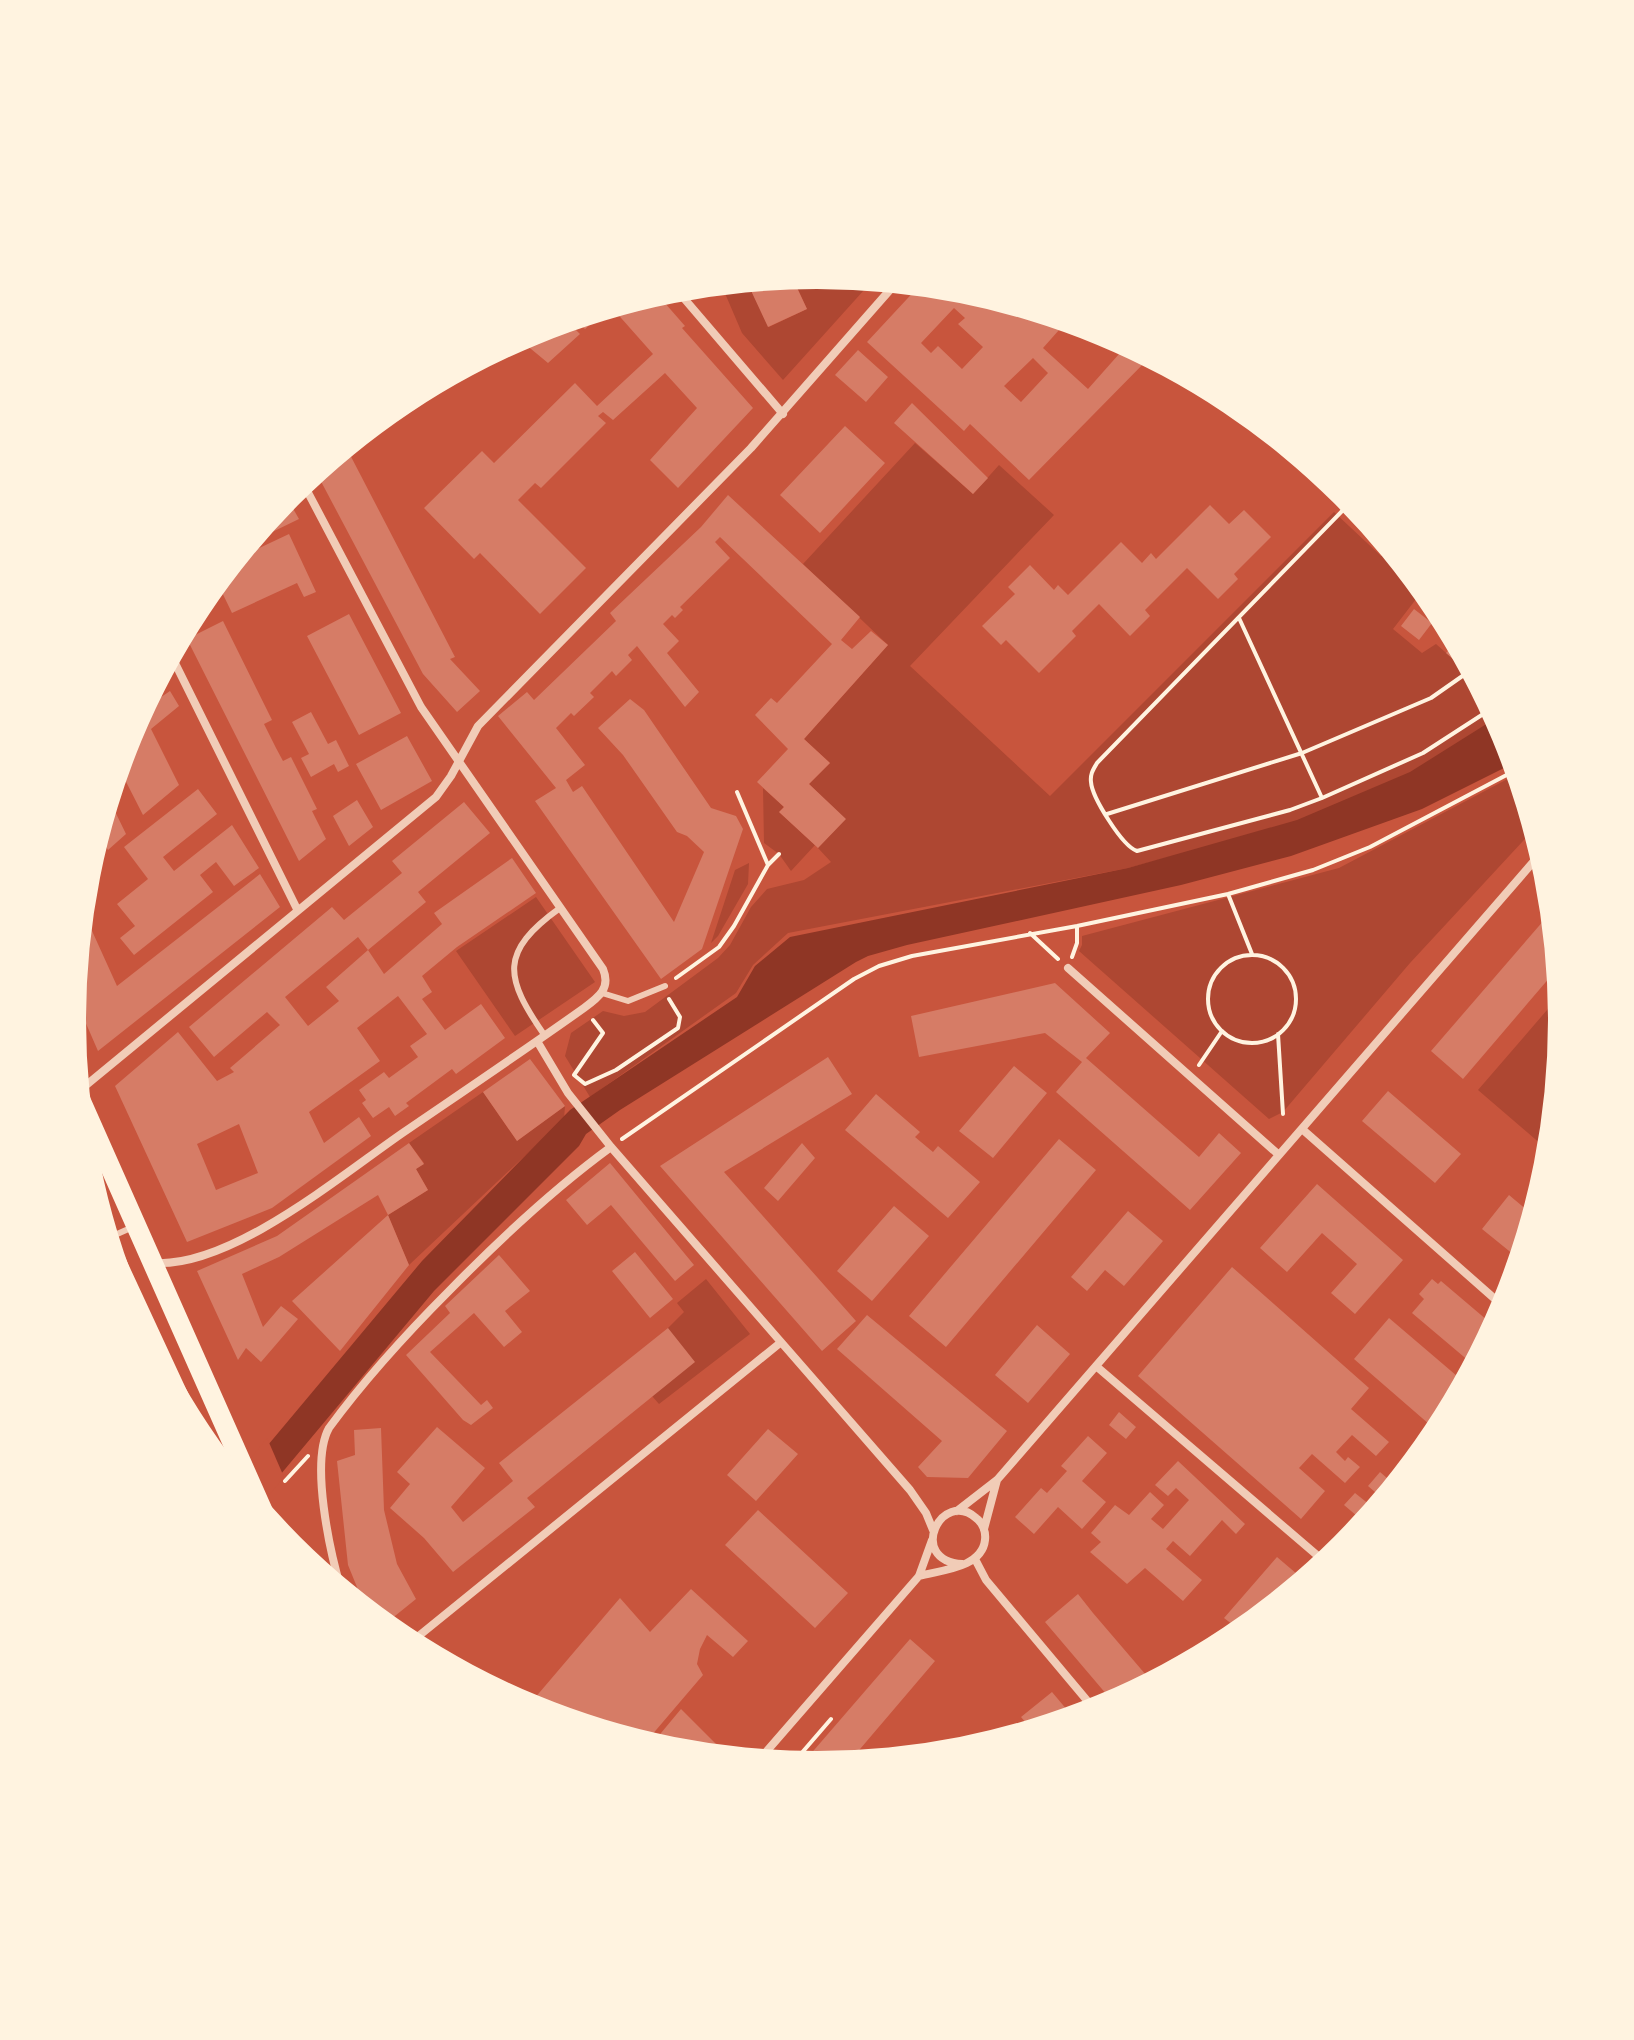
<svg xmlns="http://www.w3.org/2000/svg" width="1634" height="2040" viewBox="0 0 1634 2040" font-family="Jost,sans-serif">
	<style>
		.green { fill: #ae4732 }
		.water { fill: #8f3625 }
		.pier { fill: #c8553d }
		.building { fill: #d67c66; fill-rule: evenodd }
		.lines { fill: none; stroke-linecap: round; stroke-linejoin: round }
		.path { stroke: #fff3e0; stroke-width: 4 }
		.service { stroke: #f1ccb7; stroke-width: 6 }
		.minor { stroke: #f1ccb7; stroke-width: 8 }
		.primary { stroke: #fff3e0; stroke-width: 20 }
	</style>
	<rect width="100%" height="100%" fill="#c8553d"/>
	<path class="green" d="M817 275 873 280 783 380 742 333 724 291 710 297 701 286 747 282 769 327 807 309 792 277Z
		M915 443 973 494 999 465 1054 515 910 666 1050 796 1334 512 1381 556 1387 552 1403 565 1423 590 1393 629 1422 653 1436 644 1461 666 1466 661 1498 721 1424 769 1310 819 1128 868 788 933 753 965 736 993 590 1097 565 1056 571 1033 603 1011 624 1016 645 1012 718 958 730 945 751 907 767 889 804 880 831 862 818 848 845 819 809 784 830 763 804 739 888 645 803 564Z
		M1517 774 1534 829 1410 963 1283 1112 1269 1119 1079 951 1082 945V936L1339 868Z
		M763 788 784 807 779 812 815 845 791 871 779 854 764 843Z
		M749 863 748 884 718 936 711 943 735 870Z
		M536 897 595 982 515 1036 456 951Z
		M1560 995 1562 1020 1549 1151 1478 1090Z
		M483 1092 517 1141 565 1106 564 1119 409 1265 388 1215 428 1190 416 1169 424 1163 409 1143Z
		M706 1279 750 1334 659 1404 652 1396 668 1328 684 1312 677 1303Z"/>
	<path class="water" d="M1496 718 1505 735 1514 763 1422 809 1291 856 1181 885 907 945 868 956 856 962 620 1110 586 1134 579 1146 434 1291 255 1505 237 1482 422 1261 570 1110 737 997 755 966 790 937 1128 868 1297 820 1410 772Z"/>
	<path class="pier" d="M267 1438 284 1477 258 1508 234 1479Z"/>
	<path class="building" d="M792 277 807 309 768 327 747 282Z
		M920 285 963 289 1067 321 1043 348 1088 389 1127 345 1150 357 1029 480 970 424 964 431 867 342ZM954 308 965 318 958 324 983 347 962 369 938 346 931 353 921 343ZM1033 358 1048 373 1021 402 1004 386Z
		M657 294 685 326 682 328 753 408 678 488 650 460 697 408 665 373 613 420 603 412 598 416 606 423 541 488 535 483 518 500 586 568 540 614 480 553 474 559 424 508 482 451 494 463 575 383 597 406 653 354 614 310 608 315 605 311 585 329 575 319Z
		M567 321 580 334 548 363 519 339 532 332Z
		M858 350 888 377 866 402 835 375Z
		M912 403 988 478 973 494 894 423Z
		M845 426 885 463 820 533 780 495Z
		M346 447 455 657 450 659 480 691 457 712 423 674 316 472Z
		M728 495 860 617 841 640 852 649 871 631 888 645 804 739 830 763 809 784 846 819 818 848 779 812 784 807 757 782 788 749 755 715 771 698 777 703 832 644 720 537 715 542 730 558 680 607 683 610 675 618 672 615 663 624 679 641 667 653 699 692 685 707 637 646 628 655 632 660 616 676 612 671 590 693 594 697 574 716 571 713 556 728 585 765 566 780 573 792 582 786 674 922 704 852 687 836 677 832 623 755 598 728 630 699 644 710 711 808 736 816 743 829 702 949 661 979 535 801 556 788 498 716 527 692 534 700 616 621 610 613 701 527Z
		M287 498 299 519 266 535 261 529Z
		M1210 505 1229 524 1244 510 1271 537 1234 574 1238 579 1218 599 1187 568 1145 610 1150 616 1130 636 1099 604 1072 631 1076 636 1039 673 1006 640 1001 645 982 626 1015 594 1008 587 1030 565 1054 590 1058 585 1068 595 1121 542 1142 563 1151 553 1156 559Z
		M289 534 316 592 304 597 297 583 232 613 217 582 236 559Z
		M1414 609 1432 623 1419 640 1401 626Z
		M349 614 401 713 359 735 307 636Z
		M223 621 272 720 264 724 276 748 283 761 291 757 317 809 312 811 326 839 299 861 187 639Z
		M1456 642 1466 661 1461 666 1446 653Z
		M170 691 179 706 151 729 179 785 143 815 119 768 129 734 142 710Z
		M311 712 328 744 336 740 349 766 338 772 334 764 311 777 301 758 309 754 292 722Z
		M407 736 432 781 381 810 356 764Z
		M198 789 217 814 163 857 174 871 232 825 259 868 234 886 216 862 200 875 213 892 134 955 120 938 135 926 117 904 148 879 124 847Z
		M109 799 126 834 108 850 99 834Z
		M357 800 373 827 349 846 333 816Z
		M464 802 490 833 418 892 426 902 368 950 358 937 285 997 308 1026 339 1001 326 987 368 950 384 974 442 924 434 913 512 858 536 893 457 947 422 976 432 992 422 999 445 1030 481 1004 505 1038 456 1074 452 1069 406 1103 409 1106 395 1116 389 1107 373 1118 362 1103 366 1100 359 1090 384 1072 389 1078 418 1057 410 1046 427 1034 398 996 357 1028 380 1061 309 1112 324 1143 359 1117 371 1136 272 1208 187 1242 115 1086 178 1032 217 1081 234 1072 230 1068 280 1025 267 1012 214 1057 189 1027 332 907 344 920 402 873 392 861ZM239 1124 258 1173 216 1190 197 1144Z
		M260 874 280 907 98 1051 74 996 83 911 117 986Z
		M1551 912 1557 969 1463 1079 1431 1051Z
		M1055 983 1110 1033 1086 1058 1199 1157 1219 1133 1241 1153 1190 1210 1056 1092 1082 1062 1045 1033 919 1057 911 1016Z
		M828 1057 852 1094 724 1172 856 1321 822 1351 660 1166Z
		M530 1059 565 1106 517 1141 483 1092Z
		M1014 1066 1047 1093 993 1158 959 1131Z
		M1388 1091 1461 1154 1435 1183 1362 1121Z
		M876 1094 920 1132 915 1137 933 1152 938 1146 980 1182 948 1218 845 1130Z
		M1059 1139 1096 1170 946 1347 909 1316Z
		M409 1143 424 1164 416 1169 428 1190 388 1215 378 1195 279 1257 242 1274 263 1327 281 1306 298 1319 261 1362 246 1348 238 1360 197 1271 277 1236Z
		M802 1143 815 1158 778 1201 764 1188Z
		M610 1163 694 1265 675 1281 611 1205 587 1225 566 1200Z
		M1317 1184 1403 1260 1355 1314 1331 1293 1357 1264 1322 1233 1287 1272 1260 1248Z
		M1509 1195 1533 1215 1519 1259 1482 1229Z
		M894 1206 929 1236 872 1301 837 1271Z
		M1128 1211 1163 1241 1124 1286 1105 1270 1087 1291 1071 1277Z
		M388 1215 409 1265 340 1351 292 1301Z
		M635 1252 673 1299 650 1318 612 1271Z
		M499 1255 530 1291 505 1311 522 1332 504 1347 474 1313 430 1352 481 1405 487 1400 493 1408 471 1425 463 1420 406 1355 450 1313 445 1306Z
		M1232 1267 1369 1388 1351 1409 1389 1442 1376 1456 1352 1435 1336 1452 1345 1461 1348 1457 1360 1467 1345 1483 1312 1454 1299 1468 1325 1491 1301 1519 1138 1376Z
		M1432 1279 1438 1284 1441 1281 1494 1326 1483 1348 1470 1362 1412 1313 1424 1299 1419 1294Z
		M867 1315 1007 1431 968 1478 927 1477 918 1467 942 1441 837 1349Z
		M1389 1318 1464 1382 1437 1431 1354 1359Z
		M1037 1325 1070 1354 1028 1403 995 1375Z
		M668 1328 695 1362 527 1498 535 1507 453 1572 424 1538 390 1508 410 1484 397 1472 437 1427 485 1468 451 1507 463 1522 513 1481 499 1463Z
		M1119 1412 1136 1427 1126 1439 1109 1425Z
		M381 1428 384 1510 397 1564 416 1599 385 1624 351 1597 359 1592 348 1565 337 1461 355 1455 354 1430Z
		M768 1429 798 1454 756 1501 727 1475Z
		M1088 1436 1107 1453 1082 1481 1106 1502 1082 1529 1058 1507 1034 1534 1015 1517 1041 1488 1047 1493 1067 1471 1061 1466Z
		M1178 1461 1245 1524 1236 1534 1222 1520 1190 1556 1173 1541 1166 1549 1202 1580 1183 1601 1145 1568 1127 1584 1090 1552 1101 1542 1091 1533 1115 1505 1129 1515 1150 1492 1164 1505 1151 1519 1163 1529 1189 1500 1176 1488 1168 1496 1155 1485Z
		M1380 1472 1395 1485 1383 1499 1368 1486Z
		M1355 1493 1375 1509 1364 1522 1344 1505Z
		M758 1510 848 1593 815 1628 725 1545Z
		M1277 1557 1304 1580 1241 1631 1224 1618Z
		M691 1589 748 1641 733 1657 707 1635 700 1649 697 1664 703 1675 645 1743 528 1706 620 1598 650 1632Z
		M1078 1594 1093 1613 1152 1682 1113 1702 1045 1622Z
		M910 1639 935 1661 849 1762 802 1764Z
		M1052 1692 1073 1717 1032 1730 1021 1717Z
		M681 1709 725 1753 722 1756 671 1751 651 1745Z"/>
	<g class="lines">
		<path class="path" d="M1344 509 1097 763C1093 770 1090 774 1091 782 1092 797 1122 846 1137 851L1290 810 1322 798 1423 753 1491 709
			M1239 618 1322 798
			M1107 814 1302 753 1431 698 1471 670
			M768 865 779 854
			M1228 894 1252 954
			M1030 933 1058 959
			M1208 999a44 44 0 1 1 88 0a44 44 0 1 1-88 0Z
			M1072 957 1077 943V927
			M676 978 719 947 734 926 768 865 737 792
			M593 1020 603 1033 574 1075 585 1084 616 1070 678 1028 680 1017 669 999
			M1278 1034 1283 1114
			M1199 1065 1222 1031
			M622 1139 854 979 879 966 912 956 1077 926 1228 894 1313 870 1370 847 1516 770
			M285 1481 308 1456
			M793 1763 831 1719"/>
		<path class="service" d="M602 993 628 1001 665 986
			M545 1036C504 977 499 952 560 908
			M108 1238 133 1227"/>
		<path class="minor" d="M676 289 783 414
			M171 655 297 909
			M1068 968 1279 1155
			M537 1041 568 1093 611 1147 910 1490 926 1513 933 1530
			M79 1091 436 797 451 776 478 726 751 448 896 283
			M1302 1129 1504 1307
			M155 1263C232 1267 340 1176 404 1132 464 1091 525 1050 584 1008 599 997 611 988 603 969L421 707 303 483
			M1096 1366 1325 1562
			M957 1511 997 1480 1541 853
			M984 1529 997 1480
			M975 1559 986 1580 1095 1710
			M919 1576C941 1570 982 1568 985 1540 986 1532 983 1523 976 1518 942 1488 906 1560 962 1564
			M341 1589C330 1552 310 1462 329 1428 365 1379 407 1333 450 1290 501 1238 552 1190 611 1147
			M410 1643 780 1343
			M760 1759 919 1576 932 1540"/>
		<path class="primary" d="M80 1099 265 1516
			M113 1255 183 1406"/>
	</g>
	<path d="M0 0H1634V2040H0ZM86 1020a731 731 0 1 1 1462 0a731 731 0 1 1-1462 0Z" fill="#fff3e0" fill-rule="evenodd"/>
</svg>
